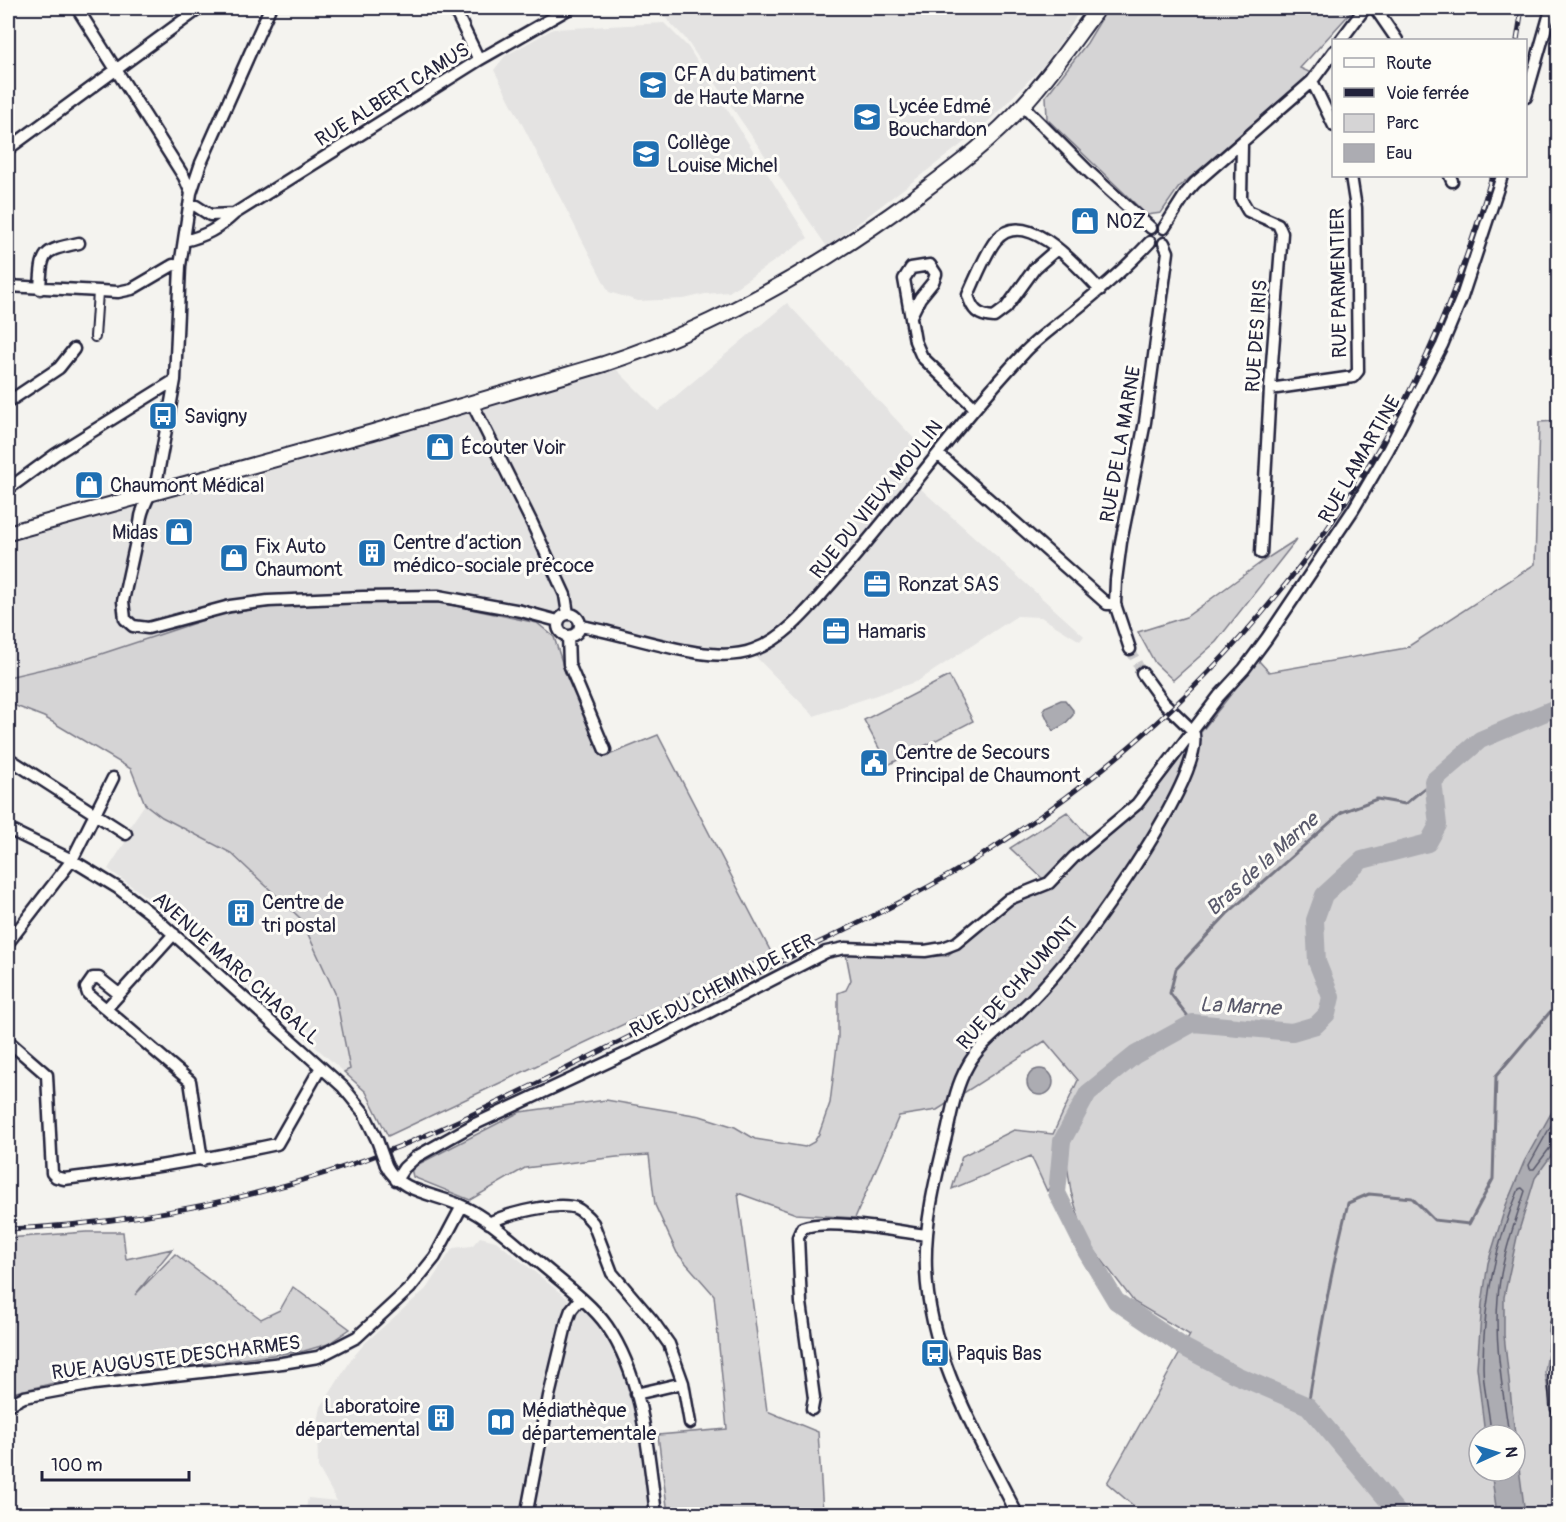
<svg xmlns="http://www.w3.org/2000/svg" width="1566" height="1522" viewBox="0 0 1566 1522" font-family="Pangolin,sans-serif">
	<style>
		.built { fill: #e4e3e2 }
		.green { fill: #d5d4d5; stroke: #7c7b88; stroke-width: 1.5; fill-rule: evenodd }
		.water { fill: #acacb2; stroke: #757582; stroke-width: 1.5 }
		.lines { fill: none; stroke-linecap: round; stroke-linejoin: round }
		.shore { stroke: #59596b; stroke-width: 1.5 }
		.stream { stroke: #757582; stroke-width: 3 }
		.river { stroke: #acacb2; stroke-width: 18 }
		.minor-tunnel { stroke: #cac9cb; stroke-width: 10; stroke-dasharray: 10 5; stroke-linecap: butt }
		.pedestrian-casing { stroke: #22223b; stroke-width: 12 }
		.minor-casing { stroke: #22223b; stroke-width: 15 }
		.tertiary-casing { stroke: #22223b; stroke-width: 18 }
		.pedestrian { stroke: #fdfcf7; stroke-width: 8 }
		.minor { stroke: #fdfcf7; stroke-width: 10 }
		.tertiary { stroke: #fdfcf7; stroke-width: 14 }
		.rail-casing { stroke: #22223b; stroke-width: 5 }
		.rail { stroke: #fdfcf7; stroke-width: 3; stroke-dasharray: 9; stroke-linecap: butt }
		.minor-bridge-casing { stroke: #22223b; stroke-width: 15; stroke-linecap: butt }
		.minor-bridge { stroke: #fdfcf7; stroke-width: 10 }
		.labels { text-anchor: middle; stroke-width: 6; stroke-linejoin: round; paint-order: stroke }
		.poi-label { font-size: 20px; fill: #22223b; stroke: #fdfcf7; text-anchor: start }
		.street-label { font-size: 20px; fill: #22223b; stroke: #fdfcf7 }
		.water-label { font-size: 21px; font-style: italic; fill: #59596b; stroke: #fdfcf7 }
	</style>
	<rect width="100%" height="100%" fill="#f4f3ef"/>
	<filter id="ink" filterUnits="userSpaceOnUse"><feTurbulence type="fractalNoise" baseFrequency=".0167" numOctaves="2"/><feDisplacementMap in="SourceGraphic" scale="12" xChannelSelector="R" yChannelSelector="G"/><feConvolveMatrix kernelMatrix="1 2 1 2 8 2 1 2 1" color-interpolation-filters="sRGB"/></filter>
	<g filter="url(#ink)">
		<path class="built" d="M656 8H1081L1063 39 1043 66 979 131 827 247 685 38Z
			M664 23 688 47 808 238 729 292 705 294 684 299 638 301 609 292 494 70 505 56 553 29Z
			M787 303 920 445 901 471 1084 636 1080 641 1041 617 1017 616 918 681 814 716 755 656 718 664 578 631 441 603 86 659 8 677V541L617 370 658 411Z
			M145 804 162 817 232 854 301 919 335 993 350 1070 344 1072 305 1038 310 1032 306 1029 301 1034 148 898 108 869 126 841 128 829Z
			M480 1237 496 1241 593 1319 624 1369 640 1439 650 1514H305L308 1498 337 1501 318 1467 317 1427 321 1407 353 1357 366 1342 426 1289 453 1248 472 1246Z"/>
		<path class="green" d="M1108 8H1355L1300 68 1311 73 1306 79 1179 187 1161 213 1147 215 1047 119 1046 96 1087 43Z
			M1558 421V1289L1545 1372 1558 1448V1514H1143L1107 1483 1190 1335 1134 1302 1085 1238 1071 1192 1067 1164 1047 1191 1031 1156 952 1189 962 1156 1014 1130 1053 1134 1078 1080 1045 1041 937 1110 899 1116 855 1218 796 1214 738 1193 767 1411 818 1432 823 1514H668L658 1435 727 1429 714 1295 677 1253 655 1205 649 1155 617 1157 525 1168 470 1200 413 1177 411 1168 520 1112 606 1100 700 1116 735 1127 755 1139 805 1147 814 1142 819 1134 830 1103 838 1037V993L846 990 851 980 846 954 947 956 1010 904 1053 888 1080 858 1141 808 1258 660 1269 672 1406 648 1535 564 1539 422ZM1479 1435H1515V1471H1479Z
			M1297 539 1216 642 1173 680 1155 663 1138 632 1186 617 1263 561Z
			M310 602 441 603 537 623 554 637 567 678 604 757 658 735 772 954 388 1136 366 1092 344 1072 350 1069 335 993 301 919 231 853 162 817 145 804 131 769 44 717 8 703V677L86 659 222 614Z
			M949 676 973 721 888 765 864 720Z
			M1067 812 1088 836 1043 879 1010 848Z
			M86 1232H123L126 1259 172 1249 135 1295 175 1254 261 1319 280 1310 293 1287 350 1329 328 1344 304 1351 54 1383 12 1393 8 1396V1238Z"/>
		<path class="water" d="M1061 700H1065L1073 710V715L1065 724 1053 731 1043 710 1045 707Z
			M1027 1082a13 13 0 1 1 26 0a13 13 0 1 1-26 0Z
			M1558 1101V1146L1535 1178 1517 1237 1504 1297V1335L1515 1435H1485L1477 1367 1482 1304 1488 1263 1506 1205 1524 1162Z
			M1515 1437 1525 1514H1497L1491 1471H1515Z"/>
		<g class="lines">
			<path class="shore" d="M1558 1113 1529 1165 1530 1169H1534L1552 1145 1558 1143
				M1491 1435C1490 1412 1483 1389 1483 1366 1483 1305 1495 1245 1519 1189L1522 1188 1525 1191C1514 1224 1500 1264 1498 1298 1494 1343 1503 1391 1509 1435"/>
			<path class="stream" d="M1193 1023 1170 993 1176 969 1227 914 1342 812 1377 799 1405 804 1433 781
				M1308 1406C1319 1338 1331 1270 1348 1203L1369 1194 1412 1198 1434 1220 1469 1224 1493 1179 1496 1076 1550 1012 1558 1011"/>
			<path class="river" d="M1399 1514 1308 1406 1236 1375 1185 1348 1116 1301 1086 1251 1057 1193 1062 1141 1088 1093 1135 1055 1193 1023 1292 1032 1316 1025 1327 1014 1331 997 1317 962 1315 920 1324 895 1362 860 1428 843 1438 825 1433 781 1480 740 1558 707"/>
			<path class="minor-tunnel" d="M1130 649 1142 673"/>
			<g class="pedestrian-casing">
				<path id="pedestrian" d="M95 337 98 292"/>
			</g>
			<g class="minor-casing">
				<path id="minor" d="M77 8 184 177 191 193
					M270 8 201 163 191 193 180 266 175 380 157 479C151 494 141 507 140 523L123 601 125 619 133 626 148 628 230 606 268 601 363 597 438 596 521 611 558 621
					M454 8 479 60
					M1375 8 1397 40
					M1341 40 1365 8
					M1312 81 1334 126
					M1526 97 1550 13 1557 8
					M1023 106 1090 173 1151 228
					M1242 144 1241 199 1248 211 1278 224 1282 233 1270 389 1261 553
					M8 149 200 8
					M1450 176 1452 181
					M189 205 196 206 210 215 234 214
					M1164 228 1187 192 1195 183 1312 81 1334 51
					M184 241C205 236 218 229 234 214L479 60 570 8
					M1057 249 1035 268 1006 308 994 317C978 316 972 310 968 295 975 280 986 252 996 240 1026 205 1079 268 1100 290
					M8 286 118 292 132 289 173 265 180 266
					M40 289C42 251 42 251 79 243
					M911 316 920 298 933 282 936 274 930 265 911 268 904 279 915 341 922 357 974 407
					M1270 389 1353 377 1358 371 1356 208 1351 176
					M8 402 59 368 74 349
					M472 403 532 523 565 595 568 614
					M938 454 1107 604H1115
					M8 489 56 454 175 380
					M558 625a11 11 0 1 1 22 0a11 11 0 1 1-22 0Z
					M580 626C627 633 710 667 753 650 787 638 812 605 835 579 900 506 956 425 1024 353 1037 339 1054 327 1069 315 1098 292 1125 269 1150 242
					M568 636 569 664 605 750
					M1130 649 1115 604 1116 580 1121 542 1145 422 1168 252 1164 243
					M1142 673 1163 702 1193 731
					M8 758 126 834
					M8 829 72 860 118 888 150 913 343 1087 364 1113 377 1140
					M174 934 106 1009 190 1081 202 1160
					M8 943 72 860 113 778
					M106 1009 88 994 86 988 93 978H99L119 994
					M8 1041 47 1075 52 1173 56 1177 64 1179C136 1171 207 1159 277 1144L321 1067
					M386 1165C399 1193 438 1194 464 1207 491 1220 514 1243 537 1261 558 1279 592 1304 607 1326 644 1380 648 1452 656 1514
					M396 1180 404 1168 416 1157 473 1125 655 1040 826 952 845 948 925 951 943 948 956 943 1009 899 1049 883 1074 857 1137 804 1219 696 1244 669 1267 638 1353 510 1388 450 1442 345 1462 297 1502 176
					M489 1223C506 1214 557 1201 576 1208 583 1211 588 1217 593 1223L612 1273 652 1320 669 1344 683 1383 636 1394
					M683 1383 690 1423
					M8 1405 24 1397 94 1384 282 1363 318 1357 357 1337 410 1288 435 1257 462 1206
					M812 1409 814 1398 801 1303 798 1237 802 1228C829 1218 895 1231 926 1235
					M527 1511 549 1396 567 1321 571 1310 580 1299
					M1017 1514C979 1438 929 1357 926 1270 924 1223 936 1177 947 1132 952 1110 956 1086 967 1067 978 1045 1002 1028 1020 1011 1036 996 1052 978 1066 961 1094 928 1209 770 1193 731"/>
			</g>
			<g class="tertiary-casing">
				<path id="tertiary" d="M8 533 373 432 604 364C719 326 822 266 919 194 955 167 993 139 1023 105 1051 75 1074 40 1098 8
					M1558 1324 1556 1377 1558 1407"/>
			</g>
			<use href="#pedestrian" class="pedestrian"/>
			<use href="#minor" class="minor"/>
			<use href="#tertiary" class="tertiary"/>
			<g class="rail-casing">
				<path id="rail" d="M1517 40 1522 8
					M8 1229C143 1223 277 1196 403 1145 486 1111 566 1068 647 1028 705 1000 763 971 820 942 878 914 936 885 990 850 1177 731 1333 559 1426 357 1453 298 1474 238 1492 176"/>
			</g>
			<use href="#rail" class="rail"/>
			<g class="minor-bridge-casing">
				<path id="minor-bridge" d="M377 1140 386 1165"/>
			</g>
			<use href="#minor-bridge" class="minor-bridge"/>
		</g>
	</g>
	<defs>
		<g id="school-square" transform="scale(1.5)"><rect x="-9" y="-9" width="18" height="18" rx="4" fill="#1f6fb2" stroke="#fdfcf7"/><path d="M0-5L7-2L0 1L-7-2ZM-4 1L0 2.5L4 1V4Q0 6-4 4Z" fill="#fff"/></g>
		<g id="shop-square" transform="scale(1.5)"><rect x="-9" y="-9" width="18" height="18" rx="4" fill="#1f6fb2" stroke="#fdfcf7"/><path d="M-5-2.5h2.3a2.7 3.5 0 0 1 5.4 0H5L5.5 6h-11ZM-1.5-2.5h3a1.5 2.3 0 0 0-3 0Z" fill="#fff"/></g>
		<g id="bus-square" transform="scale(1.5)"><rect x="-9" y="-9" width="18" height="18" rx="4" fill="#1f6fb2" stroke="#fdfcf7"/><path d="M-5-6H5V4H4V6H2V4H-2V6H-4V4H-5ZM-3.5-4V0h7V-4ZM-3.5 1.2v1.5H-2V1.2ZM2 1.2v1.5H3.5V1.2Z" fill="#fff"/></g>
		<g id="building-square" transform="scale(1.5)"><rect x="-9" y="-9" width="18" height="18" rx="4" fill="#1f6fb2" stroke="#fdfcf7"/><path d="M-4-6H4V6H1V3H-1V6H-4ZM-2.5-4.3h1.7v1.8h-1.7ZM.8-4.3h1.7v1.8H.8ZM-2.5-1h1.7V.8h-1.7ZM.8-1h1.7V.8H.8Z" fill="#fff"/></g>
		<g id="office-square" transform="scale(1.5)"><rect x="-9" y="-9" width="18" height="18" rx="4" fill="#1f6fb2" stroke="#fdfcf7"/><path d="M-6-3h4V-5.5h4V-3h4V5H-6ZM-1-4.5V-3h2v-1.5ZM-6 0V1H6V0Z" fill="#fff"/></g>
		<g id="civic-square" transform="scale(1.5)"><rect x="-9" y="-9" width="18" height="18" rx="4" fill="#1f6fb2" stroke="#fdfcf7"/><path d="M-.6-6.5H3V-4.5H.6V-3L4-1V1h2V6H-6V1h2V-1L-.6-3ZM-1.2 2.5V6h2.4V2.5Z" fill="#fff"/></g>
		<g id="library-square" transform="scale(1.5)"><rect x="-9" y="-9" width="18" height="18" rx="4" fill="#1f6fb2" stroke="#fdfcf7"/><path d="M-6-4Q-3-5.5-.7-3.5V5Q-3 3-6 4ZM6-4Q3-5.5 .7-3.5V5Q3 3 6 4Z" fill="#fff"/></g>
	</defs>
	<g fill-rule="evenodd">
		<use href="#school-square" x="653" y="85"/>
		<use href="#school-square" x="867" y="117"/>
		<use href="#school-square" x="646" y="154"/>
		<use href="#shop-square" x="1085" y="221"/>
		<use href="#bus-square" x="163" y="416"/>
		<use href="#shop-square" x="440" y="447"/>
		<use href="#shop-square" x="89" y="485"/>
		<use href="#shop-square" x="179" y="532"/>
		<use href="#building-square" x="372" y="553"/>
		<use href="#shop-square" x="234" y="558"/>
		<use href="#office-square" x="877" y="584"/>
		<use href="#office-square" x="836" y="631"/>
		<use href="#civic-square" x="874" y="763"/>
		<use href="#building-square" x="241" y="913"/>
		<use href="#bus-square" x="935" y="1353"/>
		<use href="#building-square" x="441" y="1418"/>
		<use href="#library-square" x="501" y="1422"/>
	</g>
	<g class="labels">
		<g class="poi-label">
			<text x="674" y="81">CFA du batiment<tspan x="674" dy="23">de Haute Marne</tspan></text>
			<text x="888" y="113">Lycée Edmé<tspan x="888" dy="23">Bouchardon</tspan></text>
			<text x="667" y="149">Collège<tspan x="667" dy="23">Louise Michel</tspan></text>
			<text x="1106" y="228">NOZ</text>
			<text x="184" y="423">Savigny</text>
			<text x="461" y="454">Écouter Voir</text>
			<text x="110" y="492">Chaumont Médical</text>
			<text x="158" y="539" text-anchor="end">Midas</text>
			<text x="393" y="549">Centre d’action<tspan x="393" dy="23">médico-sociale précoce</tspan></text>
			<text x="255" y="553">Fix Auto<tspan x="255" dy="23">Chaumont</tspan></text>
			<text x="898" y="591">Ronzat SAS</text>
			<text x="857" y="638">Hamaris</text>
			<text x="895" y="759">Centre de Secours<tspan x="895" dy="23">Principal de Chaumont</tspan></text>
			<text x="262" y="909">Centre de<tspan x="262" dy="23">tri postal</tspan></text>
			<text x="956" y="1360">Paquis Bas</text>
			<text x="420" y="1413" text-anchor="end">Laboratoire<tspan x="420" dy="23">départemental</tspan></text>
			<text x="522" y="1417">Médiathèque<tspan x="522" dy="23">départementale</tspan></text>
		</g>
		<g class="street-label">
			<text transform="translate(392 94) rotate(-32)" y="7">RUE ALBERT CAMUS</text>
			<text transform="translate(1338 283) rotate(-91)" y="7">RUE PARMENTIER</text>
			<text transform="translate(1256 336) rotate(-86)" y="7">RUE DES IRIS</text>
			<text transform="translate(1120 444) rotate(-80)" y="7">RUE DE LA MARNE</text>
			<text transform="translate(1359 459) rotate(-60)" y="7">RUE LAMARTINE</text>
			<text transform="translate(876 499) rotate(-51)" y="7">RUE DU VIEUX MOULIN</text>
			<text transform="translate(237 968) rotate(42)" y="7">AVENUE MARC CHAGALL</text>
			<text transform="translate(1017 983) rotate(-48)" y="7">RUE DE CHAUMONT</text>
			<text transform="translate(722 985) rotate(-27)" y="7">RUE DU CHEMIN DE FER</text>
			<text transform="translate(176 1357) rotate(-7)" y="7">RUE AUGUSTE DESCHARMES</text>
		</g>
		<g class="water-label">
			<text transform="translate(1262 864) rotate(-42)" y="7">Bras de la Marne</text>
			<text transform="translate(1240 1006) rotate(3)" y="7">La Marne</text>
		</g>
	</g>
	<rect width="1566" height="1522" fill="none" stroke="#fdfcf7" stroke-width="30"/>
	<rect x="15" y="15" width="1536" height="1492" fill="none" stroke="#22223b" stroke-width="2" filter="url(#ink)"/>
	<rect x="1332" y="39" width="195" height="138" fill="#fdfcf7" stroke="#a5a5ac" stroke-width="1.5"/>
	<rect x="1344" y="58" width="30" height="9" fill="#fdfcf7" stroke="#a5a5ac" stroke-width="1.5"/>
	<text x="1386" y="69" font-size="18" fill="#22223b">Route</text>
	<rect x="1344" y="88" width="30" height="9" fill="#22223b" stroke="#a5a5ac" stroke-width="1.5"/>
	<text x="1386" y="99" font-size="18" fill="#22223b">Voie ferrée</text>
	<rect x="1344" y="114" width="30" height="18" fill="#d5d4d5" stroke="#a5a5ac" stroke-width="1.5"/>
	<text x="1386" y="129" font-size="18" fill="#22223b">Parc</text>
	<rect x="1344" y="144" width="30" height="18" fill="#acacb2" stroke="#a5a5ac" stroke-width="1.5"/>
	<text x="1386" y="159" font-size="18" fill="#22223b">Eau</text>
	<g transform="translate(1497 1453) rotate(86)"><circle r="28" fill="#fdfcf7" stroke="#a5a5ac" stroke-width="1.5"/>
	<path d="M0-4.5L10 22L0 15L-10 22Z" fill="#1f6fb2"/>
	<text y="-9" font-size="16" font-weight="bold" text-anchor="middle" fill="#22223b">N</text>
	</g>
	<path d="M42 1471v9h147v-9" fill="none" stroke="#22223b" stroke-width="3"/>
	<text x="51" y="1471" font-size="18" fill="#22223b" stroke="#fdfcf7" stroke-width="4.5" paint-order="stroke">100 m</text>
</svg>
